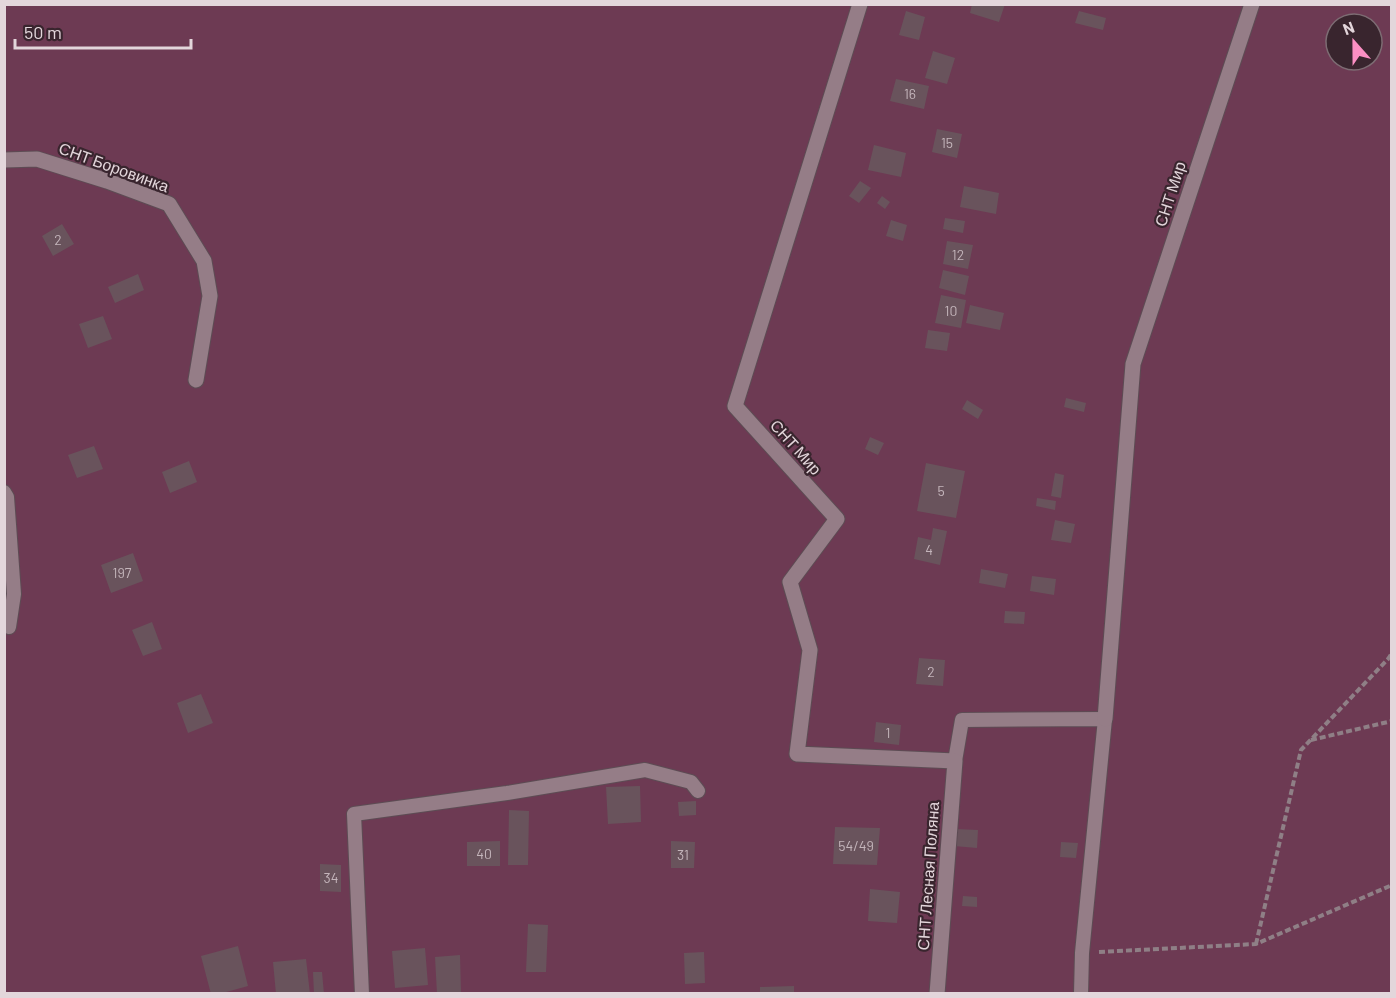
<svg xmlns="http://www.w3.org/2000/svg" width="1396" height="998" viewBox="0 0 1396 998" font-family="Barlow,sans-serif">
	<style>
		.green { fill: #6d3a53; fill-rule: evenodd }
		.building { fill: #69535c }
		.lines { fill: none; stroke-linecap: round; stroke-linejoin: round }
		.service-casing { stroke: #5d4c54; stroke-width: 16 }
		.minor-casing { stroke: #5d4c54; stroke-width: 17 }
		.path { stroke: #8f7f86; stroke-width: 4; stroke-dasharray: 6 3; stroke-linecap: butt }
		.service { stroke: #957d87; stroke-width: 14 }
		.minor { stroke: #957d87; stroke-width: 15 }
		.labels { text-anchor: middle; stroke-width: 4.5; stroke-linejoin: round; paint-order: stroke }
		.number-label { font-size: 14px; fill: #c4b5bb }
		.street-label { font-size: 16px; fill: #e3d6db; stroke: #39252e }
	</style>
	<rect width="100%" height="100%" fill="#432f38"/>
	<path class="green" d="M5 5H1391V993L5 994ZM1336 24H1372V60H1336Z"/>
	<path class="building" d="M972 4H1005L999 22 970 13Z
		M906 11 925 17 919 40 899 35Z
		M1079 11 1106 18 1103 30 1075 23Z
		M933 51 955 58 947 84 925 78Z
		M896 79 929 86 924 109 890 101Z
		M937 129 962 134 957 158 932 152Z
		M874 145 906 153 901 177 868 170Z
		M860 181 871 188 859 203 849 196Z
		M964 186 999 193 996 214 960 207Z
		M882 196 890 202 885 209 877 203Z
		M945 218 965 221 963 233 943 229Z
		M891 220 907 225 903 241 886 236Z
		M62 224 74 244 53 256 42 236Z
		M947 241 973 245 968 269 943 264Z
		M943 270 969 276 965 295 939 288Z
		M138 274 144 290 115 303 108 287Z
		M941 295 966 300 961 328 935 323Z
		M970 305 1004 313 1000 330 966 323Z
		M103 316 112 339 88 348 79 324Z
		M928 330 950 333 947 351 925 348Z
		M1066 398 1086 403 1084 412 1064 407Z
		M967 400 983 410 978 419 962 409Z
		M870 437 884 443 878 455 865 449Z
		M94 446 103 469 77 478 68 455Z
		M189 461 197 482 170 493 162 472Z
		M926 463 965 471 956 518 917 511Z
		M1055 473 1064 475 1061 498 1051 496Z
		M1037 498 1056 501 1055 510 1036 506Z
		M1055 520 1075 524 1071 543 1051 540Z
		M933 528 947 531 940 565 914 559 918 537 931 540Z
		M133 553 143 581 111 593 101 565Z
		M981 569 1008 574 1005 588 979 583Z
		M1032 576 1056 579 1054 595 1030 591Z
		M1005 611 1025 612 1024 624 1004 623Z
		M152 622 162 649 143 656 132 630Z
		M919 658 945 660 943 686 916 684Z
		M201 694 213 723 188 733 177 703Z
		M876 722 901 725 899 745 874 742Z
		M640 786 641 822 608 824 606 787Z
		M696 801V815L679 816 678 802Z
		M509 810 529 811 528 865H508Z
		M835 827 880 828 877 865 833 864Z
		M955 829 978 830 977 848 954 846Z
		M500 841V866H467V842Z
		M671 841 695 842 694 868H671Z
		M1061 842 1078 843 1076 858 1060 857Z
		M320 864 341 865V892L320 891Z
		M870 889 900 892 897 923 868 921Z
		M963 896 977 897V907L962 906Z
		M528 924 548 925 546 972H526Z
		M238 946 248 986 219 994H211L201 956Z
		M425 948 428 985 395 988 392 951Z
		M704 952 705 983 685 984 684 953Z
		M460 955 461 993 437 994 435 957Z
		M306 959 310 994H276L273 962Z
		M313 972H322L324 994H314Z
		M794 986V994H760V987Z"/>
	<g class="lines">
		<g class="service-casing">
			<path id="service" d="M4 492 7 497 14 594 9 627
				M955 761 962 720 1105 719 1082 953 1081 994
				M362 994 354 814 507 793 645 770 691 782 698 791"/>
		</g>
		<g class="minor-casing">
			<path id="minor" d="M860 4 735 406 837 519 790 582 810 650 797 754 955 761 937 994
				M4 160 37 159 107 181 169 204 204 261 210 296 196 380
				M1105 719 1133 364 1252 4"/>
		</g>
		<path class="path" d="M1311 740 1392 721
			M1256 944 1301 750 1388 659 1392 653
			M1099 952 1256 944 1392 885"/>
		<use href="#service" class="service"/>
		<use href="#minor" class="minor"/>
	</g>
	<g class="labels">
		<g class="number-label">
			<text x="910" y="99">16</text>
			<text x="947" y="148">15</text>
			<text x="58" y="245">2</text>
			<text x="958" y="260">12</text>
			<text x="951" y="316">10</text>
			<text x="941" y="496">5</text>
			<text x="929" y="555">4</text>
			<text x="122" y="578">197</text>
			<text x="931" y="677">2</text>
			<text x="888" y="738">1</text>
			<text x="856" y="851">54/49</text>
			<text x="484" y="859">40</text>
			<text x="683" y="860">31</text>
			<text x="331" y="883">34</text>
		</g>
		<g class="street-label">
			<text transform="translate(114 167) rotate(20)" y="6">СНТ Боровинка</text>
			<text transform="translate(1170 194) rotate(-72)" y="6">СНТ Мир</text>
			<text transform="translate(796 447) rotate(48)" y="6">СНТ Мир</text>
			<text transform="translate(928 876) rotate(-86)" y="6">СНТ Лесная Поляна</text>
		</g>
	</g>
	<rect width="1396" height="998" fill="none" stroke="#e3d6db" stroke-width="12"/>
	<g transform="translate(1354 42) rotate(339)"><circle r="28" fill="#39252e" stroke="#7d6c73" stroke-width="1.5"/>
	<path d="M0-4.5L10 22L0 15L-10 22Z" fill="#fb8fc3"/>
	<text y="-9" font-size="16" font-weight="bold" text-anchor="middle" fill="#e3d6db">N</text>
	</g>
	<path d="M15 39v9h176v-9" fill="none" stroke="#e3d6db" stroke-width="3"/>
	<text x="24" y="39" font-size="18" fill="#e3d6db" stroke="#39252e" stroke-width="4.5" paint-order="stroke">50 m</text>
</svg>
